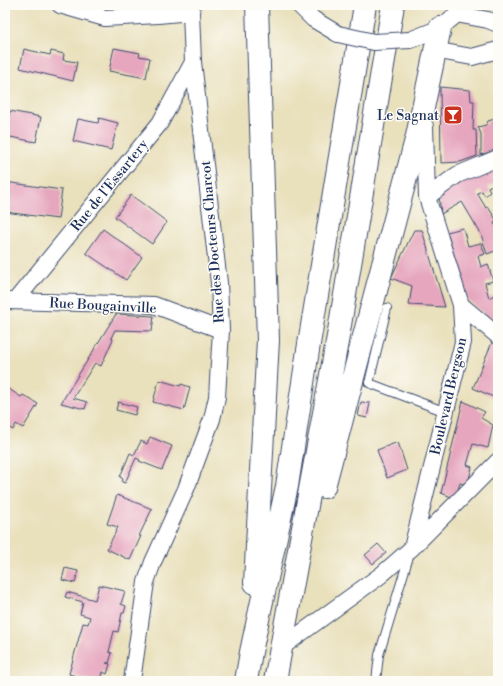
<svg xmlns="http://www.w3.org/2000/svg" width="503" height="686" viewBox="0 0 503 686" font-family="'Libre Bodoni',serif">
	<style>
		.building { fill: #e6a6be }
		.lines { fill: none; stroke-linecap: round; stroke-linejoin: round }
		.lane-casing { stroke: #3a4a6c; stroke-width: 10 }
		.street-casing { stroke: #3a4a6c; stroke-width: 18 }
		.secondary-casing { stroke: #3a4a6c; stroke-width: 24 }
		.lane { stroke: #fff; stroke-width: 8 }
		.street { stroke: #fff; stroke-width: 16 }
		.secondary { stroke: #fff; stroke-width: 22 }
		.street-bridge-casing { stroke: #3a4a6c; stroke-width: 18; stroke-linecap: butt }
		.street-bridge { stroke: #fff; stroke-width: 16 }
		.labels { text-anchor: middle; stroke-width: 3; stroke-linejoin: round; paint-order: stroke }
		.poi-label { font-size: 14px; fill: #1b2f5e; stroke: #fdfcf7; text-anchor: end }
		.street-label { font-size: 14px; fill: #1b2f5e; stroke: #fdfcf7 }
	</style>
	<rect width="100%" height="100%" fill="#fdfcf7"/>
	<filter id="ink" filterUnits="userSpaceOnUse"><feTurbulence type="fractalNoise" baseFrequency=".025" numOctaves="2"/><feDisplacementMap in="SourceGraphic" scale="8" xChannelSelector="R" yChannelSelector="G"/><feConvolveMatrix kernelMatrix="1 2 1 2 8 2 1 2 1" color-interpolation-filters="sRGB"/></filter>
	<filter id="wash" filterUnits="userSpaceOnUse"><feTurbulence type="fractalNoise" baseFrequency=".012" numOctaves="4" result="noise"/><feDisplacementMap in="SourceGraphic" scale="16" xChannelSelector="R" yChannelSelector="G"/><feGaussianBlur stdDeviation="0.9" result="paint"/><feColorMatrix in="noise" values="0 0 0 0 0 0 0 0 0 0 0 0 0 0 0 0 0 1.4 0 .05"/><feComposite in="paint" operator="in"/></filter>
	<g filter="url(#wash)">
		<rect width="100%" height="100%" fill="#e9e0bc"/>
		<g id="blocks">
			<path class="building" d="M114 48 140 53 139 56 150 58 146 78 109 71Z
				M24 49 50 55 51 51 64 54 63 60 77 62 73 81 20 68Z
				M440 87 470 90 471 101H474L473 130H476L477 156 460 162 441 163Z
				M10 111 41 117 36 142 5 136Z
				M99 118 118 123 111 150 73 141 78 119 98 123Z
				M498 118V149L481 155V134L478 127 486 125 488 121Z
				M498 164V182L488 187 490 191 489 193 485 196 482 191 477 193 486 208 488 207 497 221 494 223 495 225 498 224V250L487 254 481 234 462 202 441 214 439 196 485 168Z
				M5 182 62 190 58 219 5 212Z
				M131 195 167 222 152 244 115 217Z
				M463 228 468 246 481 243 485 254 478 256 481 267 488 264 493 281 485 283 489 298 494 295 498 298V318L493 321 468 300 447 232Z
				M103 229 142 257 126 280 86 253Z
				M414 230H422L445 307 409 305 412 286 391 278Z
				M116 314 154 316 152 331 115 330 111 338 113 339 101 366 95 363 73 398 87 402 85 409 61 403Z
				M493 340 498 344V399L473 388Z
				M159 380 180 386 181 384 190 387 184 410 153 402Z
				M9 389 21 397 23 395 38 404 23 428 16 424 13 430 5 425V395Z
				M463 401 485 412 481 418 493 425 488 448 473 444 467 465 472 467 469 479 464 484 460 483 458 490 452 497 441 493Z
				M118 402 137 407 135 415 116 410Z
				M361 402 370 403 367 418 358 416Z
				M150 437 172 446 162 470 139 461 140 460 136 458 125 483 122 482 123 479 120 477 130 453 134 455 141 441 147 444Z
				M398 442 407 470 387 478 377 450Z
				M117 495 152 509 139 536H141L130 560 107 549 118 527 107 524Z
				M378 544 386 553 373 564 365 555Z
				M65 568 78 571 75 583 62 580Z
				M99 585 125 591 121 604 126 606 124 613H122L118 632 114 631 109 652 112 653 109 663H106L110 664 107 674 103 672 101 681H93L69 674 83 623 88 624 90 617 80 614 83 602 65 597 67 592 95 600Z"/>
		</g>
	</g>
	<g filter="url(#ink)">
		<use href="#blocks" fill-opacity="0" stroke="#3a4a6c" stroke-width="1"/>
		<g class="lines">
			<g class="lane-casing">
				<path id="lane" d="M387 308 369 383 446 412
					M376 681 379 655 410 553"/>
			</g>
			<g class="street-casing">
				<path id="street" d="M60 5 105 18 158 15 191 12
					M299 5 313 19 338 34
					M456 14 488 20 498 24
					M410 40 440 28 468 5
					M434 50 472 57 498 50
					M427 197 457 175 498 158
					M7 301 154 305 221 330
					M15 301 160 123 193 62
					M461 305 498 336
					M412 548 463 342 461 305 427 197 425 126
					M282 647 381 575 412 548 498 461
					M132 681 146 582 153 562 186 489 212 419 217 397 221 330 219 283 193 62 191 12 192 5"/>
			</g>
			<g class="secondary-casing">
				<path id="secondary" d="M324 487 417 136 440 28
					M255 583 268 340 257 5
					M246 681 251 652 287 486 309 344 365 5
					M275 681 339 331 393 5"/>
			</g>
			<use href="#lane" class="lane"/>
			<use href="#street" class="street"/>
			<use href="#secondary" class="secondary"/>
			<g class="street-bridge-casing">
				<path id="street-bridge" d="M338 34 374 42 410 40"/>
			</g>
			<use href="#street-bridge" class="street-bridge"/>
		</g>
	</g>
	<defs>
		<g id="bar-square" transform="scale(1)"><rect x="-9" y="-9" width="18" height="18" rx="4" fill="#c8321e" stroke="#fdfcf7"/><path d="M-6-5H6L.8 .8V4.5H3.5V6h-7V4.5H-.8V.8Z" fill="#fff"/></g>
	</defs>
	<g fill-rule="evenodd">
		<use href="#bar-square" x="453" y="115"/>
	</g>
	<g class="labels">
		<g class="poi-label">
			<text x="439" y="120">Le Sagnat</text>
		</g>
		<g class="street-label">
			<text transform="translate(109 185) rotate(-51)" y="5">Rue de l'Essartery</text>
			<text transform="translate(212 242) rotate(-95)" y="5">Rue des Docteurs Charcot</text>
			<text transform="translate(103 305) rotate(3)" y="5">Rue Bougainville</text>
			<text transform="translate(448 396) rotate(-77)" y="5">Boulevard Bergson</text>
		</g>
	</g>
	<rect width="503" height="686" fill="none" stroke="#fdfcf7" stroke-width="20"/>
</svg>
